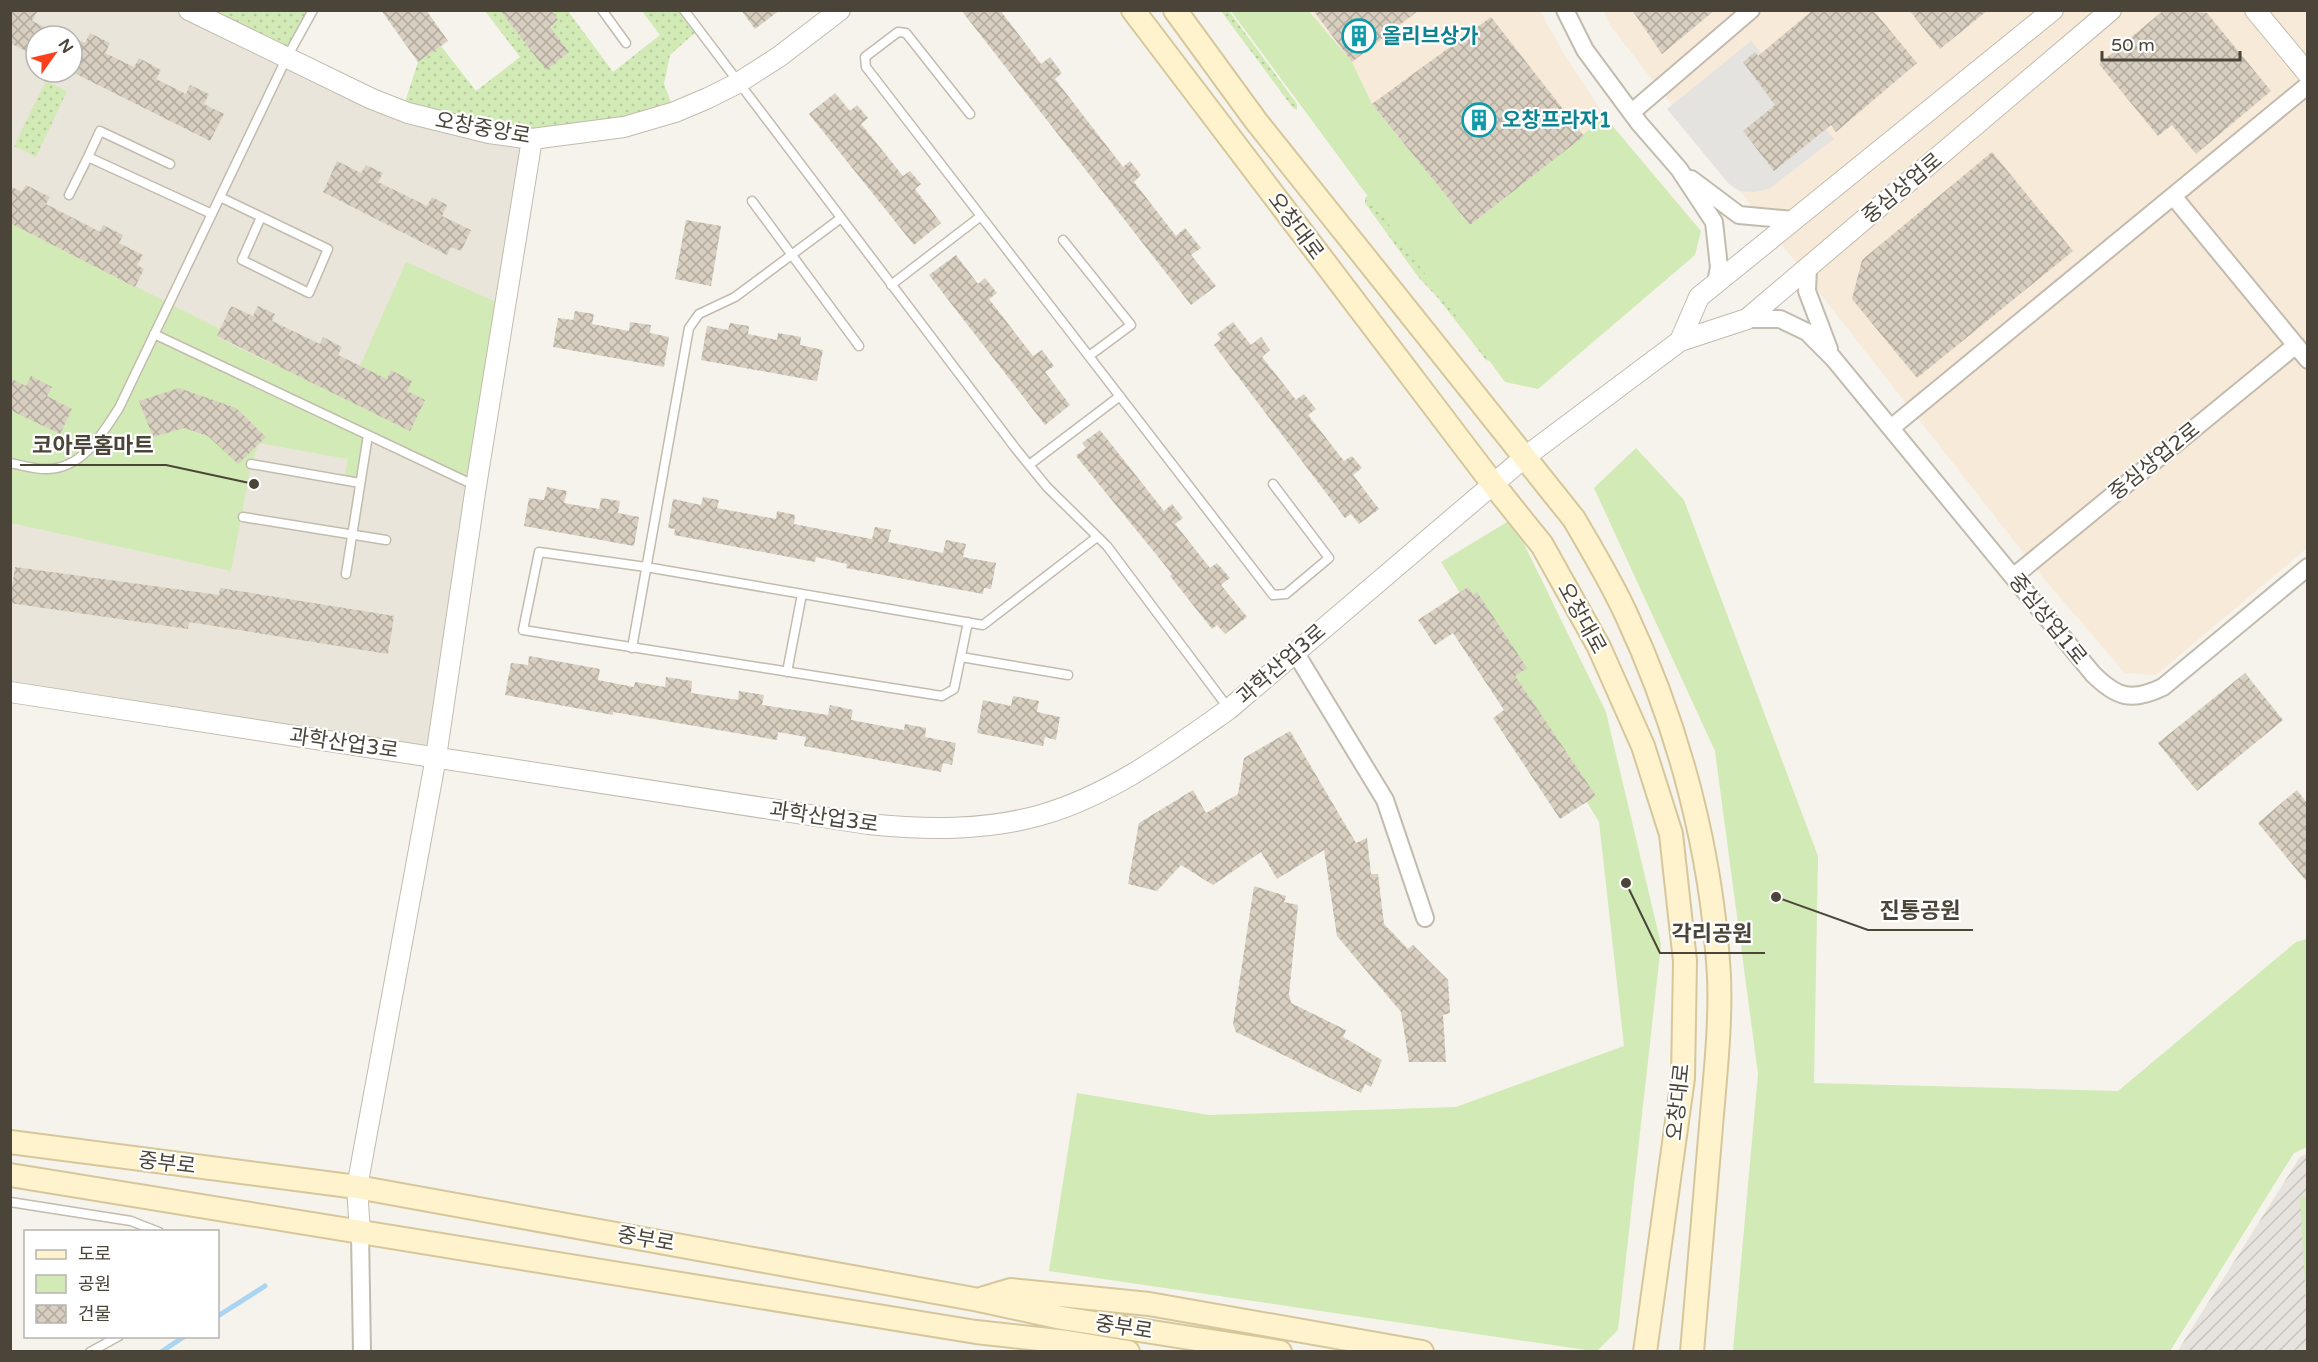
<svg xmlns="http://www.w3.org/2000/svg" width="2318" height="1362" viewBox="0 0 2318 1362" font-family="'Varela Round','Noto Sans KR',sans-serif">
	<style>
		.residential { fill: #eae5da; fill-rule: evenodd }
		.commercial { fill: #f7ead8 }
		.industrial { fill: url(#industrial-furrows) }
		.grass { fill: url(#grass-dots) }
		.park { fill: #d2eab5 }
		.parking { fill: #e5e3e0 }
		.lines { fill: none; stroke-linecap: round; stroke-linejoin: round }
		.stream { stroke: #a9d4f2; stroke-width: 5 }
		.building { fill: url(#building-cross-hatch) }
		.service-casing { stroke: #c2bbae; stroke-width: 11 }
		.minor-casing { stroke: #c2bbae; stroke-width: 20 }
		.tertiary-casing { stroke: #c2bbae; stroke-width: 22 }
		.secondary-casing { stroke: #d6c79b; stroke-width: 26 }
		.service { stroke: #fff; stroke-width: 8 }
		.minor { stroke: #fff; stroke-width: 16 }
		.tertiary { stroke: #fff; stroke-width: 20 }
		.secondary { stroke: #fff3cd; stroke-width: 22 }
		.labels { text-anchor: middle; stroke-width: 4.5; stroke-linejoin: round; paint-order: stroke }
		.culture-label { font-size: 21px; font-weight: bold; fill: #0d838f; stroke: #fff; text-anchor: start }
		.street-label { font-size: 21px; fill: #4b4439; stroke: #fff }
		.leader { fill: none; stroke: #4b4439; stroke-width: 2 }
		.callout-dot { fill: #4b4439; stroke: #fff; stroke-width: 2 }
		.callout-label { font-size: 22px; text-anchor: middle; font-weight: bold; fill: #4b4439; stroke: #fff; stroke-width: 4.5; stroke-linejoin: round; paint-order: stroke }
	</style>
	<defs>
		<pattern id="industrial-furrows" width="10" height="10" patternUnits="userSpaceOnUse" patternTransform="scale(1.5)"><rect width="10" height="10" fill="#e6e2dd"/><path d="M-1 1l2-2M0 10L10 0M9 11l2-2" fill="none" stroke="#c7c3be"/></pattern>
		<pattern id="grass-dots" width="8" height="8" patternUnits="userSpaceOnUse" patternTransform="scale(1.5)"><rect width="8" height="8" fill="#d2eab5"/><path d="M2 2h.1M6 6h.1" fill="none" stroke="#b6ca9c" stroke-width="1.8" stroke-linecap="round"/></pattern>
		<pattern id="building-cross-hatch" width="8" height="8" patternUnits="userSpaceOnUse" patternTransform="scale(1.5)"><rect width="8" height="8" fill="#d8cfc1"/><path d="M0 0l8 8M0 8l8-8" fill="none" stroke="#b1aa9e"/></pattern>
	</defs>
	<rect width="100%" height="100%" fill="#f6f3ec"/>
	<path class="residential" d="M10 11H190L372 99 532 139 436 757 11 692ZM36 36H72V72H36Z"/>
	<path class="commercial" d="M1310 11H1540L1567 59 1605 117 1470 225 1372 104 1352 62Z
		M1603 11H2307V548L2156 675 2125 673 2044 579 1644 69 1610 25Z"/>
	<path class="industrial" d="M2307 1153V1351L2177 1352 2300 1157Z"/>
	<path class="grass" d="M189 11H313L287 57Z
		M485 11H568L613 72 660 35 642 11H684L698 30 670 55 664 84 675 112 532 139 402 111 418 62 441 46 476 91 520 57Z
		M1221 11H1229L1297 104V110L1293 108Z
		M46 81 67 91 36 157 14 146Z
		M1370 194 1493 362 1486 360 1438 298 1419 278 1365 203V198Z"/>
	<path class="park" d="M1231 11H1309L1352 62 1372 104 1470 225 1605 117 1701 231 1695 255 1538 389 1505 382Z
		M10 223 220 329 217 337 274 365 279 356 407 391 411 381 391 370 387 379 360 366 406 262 505 306 476 486 368 435 360 483 344 480 348 459 259 443 251 464 231 571 11 523Z
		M1636 448 1684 500 1818 856 1814 1083 2118 1091 2296 942 2307 939V1147L2294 1153 2170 1351H1733L1758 1074 1715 751 1594 488Z
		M1512 519 1606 712 1661 944 1618 1330 1597 1351H1593L1049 1271 1077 1093 1209 1115 1456 1107 1624 1046 1599 822 1441 562Z
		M2300 1197H2307V1323Z"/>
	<path class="parking" d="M1751 41 1834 139 1769 189 1753 192 1739 191 1729 184 1667 109Z"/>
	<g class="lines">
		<path class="stream" d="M218 1316 265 1286
			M161 1352 185 1336"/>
	</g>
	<path class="building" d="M10 10H38L32 21 63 36H36V56L10 43Z
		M381 10H426L448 41 418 62Z
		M500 10H551L558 20 550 27 569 52 546 70Z
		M741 10H780L755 29Z
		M961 10H1000L1041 64 1050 57 1062 73 1055 79 1123 167 1130 161 1141 175 1134 182 1176 236 1185 228 1201 248 1191 255 1216 286 1191 305Z
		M1313 10H1419L1352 62Z
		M1632 10H1715L1662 54Z
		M1813 10H1873L1917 63 1836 132 1831 125 1774 171 1743 131 1775 105 1743 62 1755 52 1758 56Z
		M1909 10H1988L1940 49Z
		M2164 10 2207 13 2271 91 2196 154 2172 125 2158 136 2099 64Z
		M1491 17 1584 136 1470 225 1372 104Z
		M90 33 110 43 105 53 134 67 139 58 161 70 156 79 186 94 190 85 209 94 204 104 224 114 210 141 72 72V37L85 43Z
		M835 93 850 111 857 105 868 118 861 124 903 176 910 171 921 184 915 189 941 223 914 245 809 114Z
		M1992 152 2073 251 1917 378 1852 299 1862 260Z
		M337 161 361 173 366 165 383 173 378 182 427 206 432 197 447 205 442 216 471 230 461 251 451 247 447 255 323 192Z
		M26 185 50 197 46 204 83 223 100 232 103 225 123 235 119 243 143 255 137 265 144 269 135 287 10 223V186L22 192Z
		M686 220 721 226 711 286 675 279Z
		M956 255 978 284 985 278 997 293 989 299 1033 356 1042 350 1054 366 1045 372 1070 405 1045 425 929 275Z
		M231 306 253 316 258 306 275 314 272 321 320 344 323 337 342 347 338 355 387 379 391 370 412 381 407 391 425 400 410 431 217 336Z
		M575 311 594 314 592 324 629 331 630 322 651 325 650 333 669 337 664 367 553 347 558 318 573 320Z
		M1233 322 1251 345 1261 337 1270 350 1262 357 1296 400 1304 394 1316 409 1308 415 1344 461 1352 456 1362 468 1353 475 1379 509 1359 524 1351 514 1345 518 1214 345 1221 339 1217 334Z
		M730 323 749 326 748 334 777 340 778 333 801 337 800 345 823 350 817 381 701 360 707 326 728 330Z
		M31 376 52 387 47 396 72 409 60 434 10 410V378L26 386Z
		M179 388 236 408 266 437 238 464 208 436 184 428 153 437 139 401Z
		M1100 430 1164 511 1172 504 1183 518 1175 524 1210 568 1217 563 1230 578 1221 585 1247 617 1225 634 1217 625 1212 629 1170 576 1172 574 1076 456 1086 448 1082 443Z
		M547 487 567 491 564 503 599 509 601 498 620 501 618 513 639 517 634 546 524 526 529 498 544 500Z
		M703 497 719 500 717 508 776 519 777 511 795 515 794 524 845 534 872 539 875 527 891 530 888 542 943 553 946 540 966 544 963 557 996 563 991 589 984 588 983 594 846 568 847 564 816 557 815 562 674 535 675 529 668 528 673 499 701 505Z
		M15 567 219 595 220 588 394 616 388 654 189 622 188 629 10 603Z
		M1468 587 1473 595 1477 592 1527 668 1515 676 1596 796 1560 819 1493 718 1504 710 1453 633 1435 645 1418 620Z
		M529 656 600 669 598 680 634 687 635 682 665 687 666 677 692 681 691 693 738 700 739 691 764 695 762 705 828 715 830 705 853 710 851 720 904 730 905 724 926 728 925 737 956 743 952 765 943 763 941 772 804 746 806 737 778 732 777 740 613 712V715L505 695 511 663 528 665Z
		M2245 673 2283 720 2197 791 2158 743Z
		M1013 696 1039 701 1037 712 1060 717 1056 740 1045 737 1043 746 977 733 983 700 1011 706Z
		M1290 731 1356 843 1367 838 1371 874H1378L1384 924 1408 949 1413 945 1448 980 1450 1013 1443 1015 1446 1062H1409L1401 1012 1337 936 1324 850 1277 879 1261 852 1213 885 1181 865 1157 891 1128 884 1139 823 1193 790 1206 813 1238 794 1244 758Z
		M2297 790 2307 803V882L2258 823Z
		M1254 886 1286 896 1284 902 1298 905 1289 994 1291 1003 1346 1030 1343 1037 1382 1060 1371 1087 1365 1084 1361 1093 1236 1032 1233 1024Z"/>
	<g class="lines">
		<g class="service-casing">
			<path id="service" d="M602 10 626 43
				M684 10 1016 449 1047 487 1107 546 1229 709
				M970 114 906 33 898 32 865 57 866 67 1273 595 1286 594 1329 558 1273 484
				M88 157 100 131 170 164
				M69 195 88 157 212 214
				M220 197 328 249 309 293 242 260 261 217
				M752 201 859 346
				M1063 240 1131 325 1089 356
				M891 285 981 216
				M154 334 476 486
				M10 463C22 465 36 470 48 469 83 468 102 434 119 408L287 57 313 10
				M251 464 360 483
				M1029 465 1120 396
				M243 517 386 540
				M346 574 368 435
				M968 622 954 689 942 696 523 630 539 552 646 567 983 625 1097 537
				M632 648 689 328 699 314 735 297 841 218
				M961 657 1068 675
				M787 672 802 594
				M10 1202 131 1221 159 1232
				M90 1352 119 1336"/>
		</g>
		<g class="minor-casing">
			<path id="minor" d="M1565 10 1585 50 1639 123 1679 169 1714 222 1719 267 1716 283
				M1632 112 1751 10
				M1691 179 1739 215 1794 220
				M2173 196 2308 360
				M1808 267 1807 291 1829 349
				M1747 319H1780L1807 332 1833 358 2093 674C2117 698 2132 702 2163 687L2308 567
				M1891 428 2308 85
				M2013 577 2296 345
				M1295 652 1385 800 1425 918
				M360 1233 362 1352"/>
		</g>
		<g class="tertiary-casing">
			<path id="tertiary" d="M189 10 372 99 408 113 489 133 532 139 624 127 675 112 708 98 738 83 780 56 840 10
				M2053 10 1699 297 1680 341 1747 319 2111 10
				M2255 10 2308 74
				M10 692 868 824C926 830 985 831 1041 815 1111 795 1171 750 1229 709L1525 457 1680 341
				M360 1233 357 1187 436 757 476 486 532 139"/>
		</g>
		<g class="secondary-casing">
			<path id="secondary" d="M1133 10 1493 484 1542 545 1599 647 1643 746 1671 834 1685 961 1683 1078 1645 1352
				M1175 10 1256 121 1574 519C1592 550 1611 581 1626 614 1679 727 1712 852 1719 976 1721 1026 1715 1077 1711 1126 1705 1201 1699 1276 1692 1352
				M10 1142 357 1187 979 1300 1062 1318 1280 1352
				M10 1175 976 1332 1067 1342 1128 1352
				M984 1298 1011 1290 1149 1304 1422 1352"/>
		</g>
		<use href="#service" class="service"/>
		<use href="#minor" class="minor"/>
		<use href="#tertiary" class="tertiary"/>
		<use href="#secondary" class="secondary"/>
	</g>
	<defs>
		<g id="building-ring" transform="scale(1.725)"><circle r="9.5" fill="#fff" stroke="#0f9aa8" stroke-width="1.5"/><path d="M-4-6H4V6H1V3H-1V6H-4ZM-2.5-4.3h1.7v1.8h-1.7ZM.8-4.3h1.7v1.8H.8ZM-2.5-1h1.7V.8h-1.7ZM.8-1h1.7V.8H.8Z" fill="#0f9aa8"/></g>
	</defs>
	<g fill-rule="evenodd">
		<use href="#building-ring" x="1359" y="36"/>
		<use href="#building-ring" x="1479" y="120"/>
	</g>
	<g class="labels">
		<g class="culture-label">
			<text x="1382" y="43">올리브상가</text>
			<text x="1502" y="127">오창프라자1</text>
		</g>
		<g class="street-label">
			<text transform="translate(483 128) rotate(10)" y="7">오창중앙로</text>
			<text transform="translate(1902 188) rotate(-40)" y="7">중심상업로</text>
			<text transform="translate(1296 226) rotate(53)" y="7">오창대로</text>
			<text transform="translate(2154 461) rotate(-39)" y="7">중심상업2로</text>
			<text transform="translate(1582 618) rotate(61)" y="7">오창대로</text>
			<text transform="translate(2048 619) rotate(51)" y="7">중심상업1로</text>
			<text transform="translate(1281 664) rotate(-41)" y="7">과학산업3로</text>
			<text transform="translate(344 743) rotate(8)" y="7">과학산업3로</text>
			<text transform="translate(824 817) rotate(8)" y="7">과학산업3로</text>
			<text transform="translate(1678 1102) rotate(-84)" y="7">오창대로</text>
			<text transform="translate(167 1163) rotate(7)" y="7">중부로</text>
			<text transform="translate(646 1239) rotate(10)" y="7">중부로</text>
			<text transform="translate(1124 1327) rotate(9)" y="7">중부로</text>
		</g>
	</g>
	<path class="leader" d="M254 484L166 465H20M1776 897L1868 930H1973M1626 883L1660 953H1765"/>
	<g class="callout-dot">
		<circle cx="254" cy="484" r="6"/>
		<circle cx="1776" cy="897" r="6"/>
		<circle cx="1626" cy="883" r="6"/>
	</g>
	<g class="callout-label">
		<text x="93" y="453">코아루홈마트</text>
		<text x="1920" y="918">진통공원</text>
		<text x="1712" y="941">각리공원</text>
	</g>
	<rect width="2318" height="1362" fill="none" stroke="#4b4439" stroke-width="24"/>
	<rect x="24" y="1230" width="195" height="108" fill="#ffffff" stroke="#b7b4b0" stroke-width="1.5"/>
	<rect x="36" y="1250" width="30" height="9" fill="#fff3cd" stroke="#b7b4b0" stroke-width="1.5"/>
	<text x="78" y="1260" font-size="18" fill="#4b4439">도로</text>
	<rect x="36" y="1275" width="30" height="18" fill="#d2eab5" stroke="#b7b4b0" stroke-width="1.5"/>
	<text x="78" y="1290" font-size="18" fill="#4b4439">공원</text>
	<rect x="36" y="1305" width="30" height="18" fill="url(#building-cross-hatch)" stroke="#b7b4b0" stroke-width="1.5"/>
	<text x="78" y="1320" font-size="18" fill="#4b4439">건물</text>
	<g transform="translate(54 54) rotate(56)"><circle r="28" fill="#ffffff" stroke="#b7b4b0" stroke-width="1.5"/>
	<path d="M0-4.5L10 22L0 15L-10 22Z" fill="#fc3f1d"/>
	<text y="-9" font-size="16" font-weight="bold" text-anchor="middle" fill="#4b4439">N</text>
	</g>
	<path d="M2102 51v9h138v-9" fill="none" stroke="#4b4439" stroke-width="3"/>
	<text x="2111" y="51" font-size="18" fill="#4b4439" stroke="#ffffff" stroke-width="4.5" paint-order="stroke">50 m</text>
</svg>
